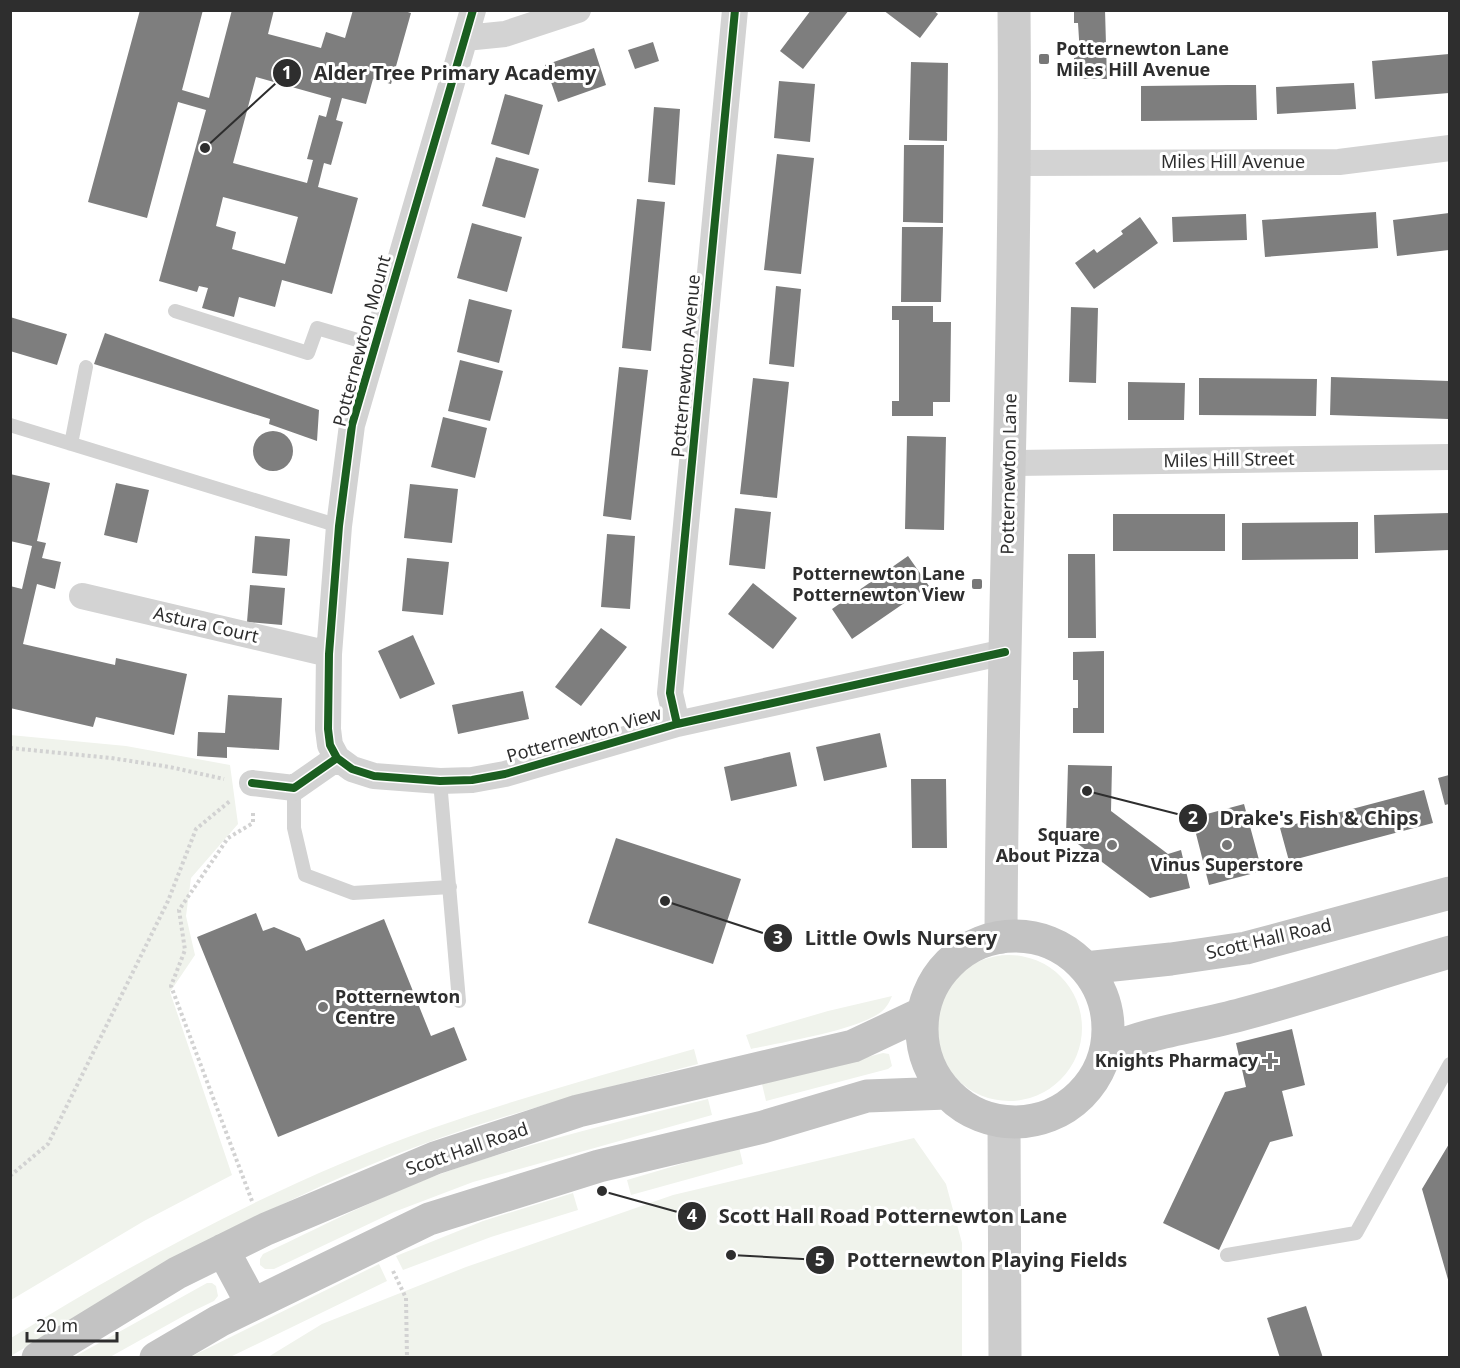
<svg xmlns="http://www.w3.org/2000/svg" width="1460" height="1368" viewBox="0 0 1460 1368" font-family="'Noto Sans',sans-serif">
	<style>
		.green { fill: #f0f3ec }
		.building { fill: #7e7e7e; fill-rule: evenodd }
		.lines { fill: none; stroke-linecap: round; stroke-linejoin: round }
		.path { stroke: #d2d2d2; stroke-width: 4; stroke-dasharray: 3 3; stroke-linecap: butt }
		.service { stroke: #d3d3d3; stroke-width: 14 }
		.minor { stroke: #d3d3d3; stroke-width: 26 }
		.secondary { stroke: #ccc; stroke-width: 33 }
		.trunk { stroke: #c3c3c3; stroke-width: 33 }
		.cycleway-casing { stroke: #fff; stroke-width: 11 }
		.cycleway { stroke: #1b5e20; stroke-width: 8 }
		.poi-dot { fill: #777; stroke: #fff; stroke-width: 2 }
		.labels { text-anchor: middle; stroke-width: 6; stroke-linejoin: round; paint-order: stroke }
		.poi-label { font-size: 18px; font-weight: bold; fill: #2e2e2e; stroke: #fff; text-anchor: end }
		.street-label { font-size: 18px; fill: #2e2e2e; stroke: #fff }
		.leader { fill: none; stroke: #2e2e2e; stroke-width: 2 }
		.callout-dot { fill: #2e2e2e; stroke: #fff; stroke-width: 2 }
		.mark-label { font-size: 18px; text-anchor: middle; font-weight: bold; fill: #fff }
		.callout-label { font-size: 20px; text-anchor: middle; font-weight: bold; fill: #2e2e2e; stroke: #fff; stroke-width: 6; stroke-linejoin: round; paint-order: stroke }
	</style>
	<rect width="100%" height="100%" fill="#fff"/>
	<path class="green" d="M10 735 126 746 230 765 238 824 191 878 186 916 195 955 170 992 232 1175 144 1221 11 1300Z
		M936 1028a73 73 0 1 1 146 0a73 73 0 1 1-146 0Z
		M892 996C889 1003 887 1007 881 1012 858 1030 783 1042 751 1049L746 1035 828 1011Z
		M694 1049 698 1064C611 1087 524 1108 440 1138 288 1192 148 1272 11 1356V1338C144 1256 285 1180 433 1128 519 1098 606 1074 694 1049Z
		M883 1053 889 1054 892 1066 888 1069 766 1101 762 1084Z
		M708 1099 712 1115 473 1182 394 1212 274 1269H265L260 1265V1259L263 1254C331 1222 398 1187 469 1164 547 1139 628 1119 708 1099Z
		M914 1138 946 1184 962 1243V1357H268L322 1324 466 1267 673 1195Z
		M739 1147 743 1164 631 1195 627 1180Z
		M573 1193 578 1210 491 1237 403 1270 396 1256 483 1221Z
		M379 1264 387 1281 230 1357 188 1358Z
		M207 1283H212L216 1286 218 1296 214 1301 187 1314 110 1357H74Z"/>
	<path class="building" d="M140 10H203L182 90 209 98 232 10H274L268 34 321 48 326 32 345 38 353 10H401L411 13 391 84 373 79 366 104 342 98 336 120 343 122 331 165 324 163 318 187 358 198 332 294 282 280 275 307 239 297 234 317 202 308 208 288 199 286 197 292 159 281 206 110 178 102 147 218 88 202ZM256 77 331 98 326 117 319 115 307 159 313 160 307 183 233 163ZM223 197 298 217 285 264 232 249 236 232 216 226Z
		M811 10H849L803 69 780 51Z
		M883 10H933L938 14 920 38Z
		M1074 10H1105L1107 79H1074V55H1079V39L1078 23H1074Z
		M653 42 659 61 635 69 628 50Z
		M594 48 606 85 558 102 545 65Z
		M1449 54V93L1375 99 1372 61Z
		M911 62 948 63 947 141 909 140Z
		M779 81 815 84 810 142 774 138Z
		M1354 83 1356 109 1277 114 1276 87Z
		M1228 85H1256L1257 120 1141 121V86Z
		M505 94 543 105 529 155 491 144Z
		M654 107 680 109 675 185 648 182Z
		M904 145H944L943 223 903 222Z
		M777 154 814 158 801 274 764 270Z
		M496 157 539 169 525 218 482 206Z
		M637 199 665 202 651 351 622 348Z
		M1376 212 1378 248 1265 257 1262 220Z
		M1449 213V250L1397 256 1393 220Z
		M1246 214 1247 240 1173 242 1172 217Z
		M1140 217 1158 243 1094 289 1075 263 1094 249 1097 253 1123 234 1121 231Z
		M472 223 522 237 507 292 457 278Z
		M902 227H943L941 302H901Z
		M776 286 801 289 794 367 769 364Z
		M469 299 512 310 499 363 457 352Z
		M892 306H933V322H951L950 402H933V416H892V401H899V320H892Z
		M1071 307 1098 308 1096 383 1069 382Z
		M10 317 67 334 57 365 10 351Z
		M105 333 319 410 317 441 269 424 270 419 94 364Z
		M460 360 503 371 490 421 448 411Z
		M619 367 648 370 631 520 603 516Z
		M1331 377 1449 381 1448 419 1330 415Z
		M753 378 789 382 777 498 740 494Z
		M1199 378 1317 379 1316 416 1199 415Z
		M1128 382 1185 383 1184 420H1128Z
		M443 417 487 428 475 478 431 467Z
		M253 451a20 20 0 1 1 40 0a20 20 0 1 1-40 0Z
		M907 436 946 437 944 530 905 529Z
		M10 474 50 483 37 541 46 543 42 558 61 562 55 589 37 584 23 644 115 665 116 658 187 674 174 735 96 717 93 727 10 708V586L22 589 32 546 10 541Z
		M116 483 149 490 137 543 104 535Z
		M410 484 458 489 452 543 404 538Z
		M735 508 771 512 765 569 729 565Z
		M1449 513V550L1375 553 1374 515Z
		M1113 514H1225V551H1113Z
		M1358 522V559L1242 560V523Z
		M607 534 635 536 630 609 601 607Z
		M255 536 290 539 287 576 252 573Z
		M1068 554H1095L1096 638H1068Z
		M908 556 929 586 852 639 832 609Z
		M407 558 449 562 443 615 402 611Z
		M753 583 797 618 773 649 728 614Z
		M250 585 285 588 282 625 247 622Z
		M601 628 627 647 581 706 555 687Z
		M413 635 435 684 400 699 378 651Z
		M1104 651V733H1073V708H1078V680H1073V652Z
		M523 691 529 719 458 734 452 705Z
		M228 695 282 698 279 750 227 747V758L197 756 198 732 225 733Z
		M880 733 887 767 824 781 816 747Z
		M790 752 797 786 731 801 724 767Z
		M1068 765 1112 766 1111 811 1168 854 1181 850 1190 888 1150 898 1066 835Z
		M1449 775V804L1445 805 1438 778Z
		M911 779H946L947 848H912Z
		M1424 790 1433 823 1289 861 1280 828Z
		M1244 804 1262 871 1209 885 1192 818Z
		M616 838 741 879 713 964 588 923Z
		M256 913 263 931 274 927 300 938 306 951 384 919 431 1036 454 1027 467 1060 278 1137 197 937Z
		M1292 1029 1305 1085 1282 1091 1293 1136 1270 1142 1219 1250 1163 1223 1225 1092 1246 1087 1236 1043Z
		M1449 1144V1283L1422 1189Z
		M1306 1306 1323 1358H1280L1267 1318Z"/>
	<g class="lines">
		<path class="path" d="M10 748 111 758 170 767 224 779
			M10 1176 48 1144 168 901 196 829 230 801
			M252 1201 171 986 185 950 179 910 228 838 253 823V811
			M393 1271 406 1298 407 1358"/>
		<path class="service" d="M175 311 308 353 317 328 374 345
			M10 425 339 526
			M71 444 86 367
			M440 781 459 1001
			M294 788V828L305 875 353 893 450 887
			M1227 1255 1356 1233 1450 1064"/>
		<path class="minor" d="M465 38 505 34 578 10
			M1015 163 1339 162 1450 148
			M1009 463 1450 457
			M82 596 329 654
			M677 724 670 693 735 10
			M337 758 330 745 328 729 329 654 339 526 352 425 473 10
			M252 783 294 788 337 758 352 769 374 776 440 781 472 780 505 774 677 724 1005 652"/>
		<path class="secondary" d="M1001 937C1002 628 1017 319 1014 10
			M1004 1122 1005 1358"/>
		<path class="trunk" d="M922 1029a93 93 0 1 1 186 0a93 93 0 1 1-186 0Z
			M1085 968 1171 959 1246 948 1450 893
			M1106 1051C1152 1031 1196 1027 1243 1014 1312 996 1381 972 1450 952
			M223 1250 252 1304
			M38 1358 177 1273 266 1229 435 1158 578 1111 853 1046 923 1013
			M156 1358 219 1321 429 1219 599 1166 763 1127 867 1096 947 1093"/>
		<g class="cycleway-casing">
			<path id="cycleway" d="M677 724 670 693 735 10
				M337 758 330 745 328 729 329 654 339 526 352 425 473 10
				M252 783 294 788 337 758 352 769 374 776 440 781 472 780 505 774 677 724 1005 652"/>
		</g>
		<use href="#cycleway" class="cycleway"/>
	</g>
	<g class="poi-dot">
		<rect x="1038" y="53" width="12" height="12" rx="3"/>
		<rect x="971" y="578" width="12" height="12" rx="3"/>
		<circle cx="1112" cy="845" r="6"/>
		<circle cx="1227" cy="845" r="6"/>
		<circle cx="323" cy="1007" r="6"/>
		<path d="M1267 1052h6v6h6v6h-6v6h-6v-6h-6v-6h6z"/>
	</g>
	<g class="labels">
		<g class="poi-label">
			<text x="1056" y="55" text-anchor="start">Potternewton Lane<tspan x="1056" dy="21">Miles Hill Avenue</tspan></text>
			<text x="965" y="580">Potternewton Lane<tspan x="965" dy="21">Potternewton View</tspan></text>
			<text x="1100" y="841">Square<tspan x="1100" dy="21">About Pizza</tspan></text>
			<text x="1227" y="871" text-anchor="middle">Vinus Superstore</text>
			<text x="335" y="1003" text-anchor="start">Potternewton<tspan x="335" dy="21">Centre</tspan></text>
			<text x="1258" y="1067">Knights Pharmacy</text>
		</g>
		<g class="street-label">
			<text x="1233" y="168">Miles Hill Avenue</text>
			<text transform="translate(362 341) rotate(-75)" y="6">Potternewton Mount</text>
			<text transform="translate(686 366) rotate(-85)" y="6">Potternewton Avenue</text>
			<text transform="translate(1229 460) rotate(-1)" y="6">Miles Hill Street</text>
			<text transform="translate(1009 474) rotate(-89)" y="6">Potternewton Lane</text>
			<text transform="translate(206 625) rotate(13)" y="6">Astura Court</text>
			<text transform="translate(584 735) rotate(-16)" y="6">Potternewton View</text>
			<text transform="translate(1269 939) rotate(-13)" y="6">Scott Hall Road</text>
			<text transform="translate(467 1149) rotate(-19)" y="6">Scott Hall Road</text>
		</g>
	</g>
	<path class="leader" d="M205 148L287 73M1087 791L1193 818M665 901L778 938M602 1191L692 1216M731 1255L820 1260"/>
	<g class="callout-dot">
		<circle cx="205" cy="148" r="6"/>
		<circle cx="1087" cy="791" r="6"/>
		<circle cx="665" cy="901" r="6"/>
		<circle cx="602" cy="1191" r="6"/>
		<circle cx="731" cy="1255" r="6"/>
		<circle cx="287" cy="73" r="15"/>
		<circle cx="1193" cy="818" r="15"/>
		<circle cx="778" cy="938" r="15"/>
		<circle cx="692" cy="1216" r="15"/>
		<circle cx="820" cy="1260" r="15"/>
	</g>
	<g class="mark-label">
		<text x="287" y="79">1</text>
		<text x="1193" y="824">2</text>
		<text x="778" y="944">3</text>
		<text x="692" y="1222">4</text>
		<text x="820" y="1266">5</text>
	</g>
	<g class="callout-label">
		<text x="455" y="80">Alder Tree Primary Academy</text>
		<text x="1319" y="825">Drake's Fish &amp; Chips</text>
		<text x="901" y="945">Little Owls Nursery</text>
		<text x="893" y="1223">Scott Hall Road Potternewton Lane</text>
		<text x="987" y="1267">Potternewton Playing Fields</text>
	</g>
	<rect width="1460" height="1368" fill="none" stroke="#2e2e2e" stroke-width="24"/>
	<path d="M27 1332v9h90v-9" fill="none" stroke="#2e2e2e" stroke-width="3"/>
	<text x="36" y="1332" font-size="18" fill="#2e2e2e" stroke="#ffffff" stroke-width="4.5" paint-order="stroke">20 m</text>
</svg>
